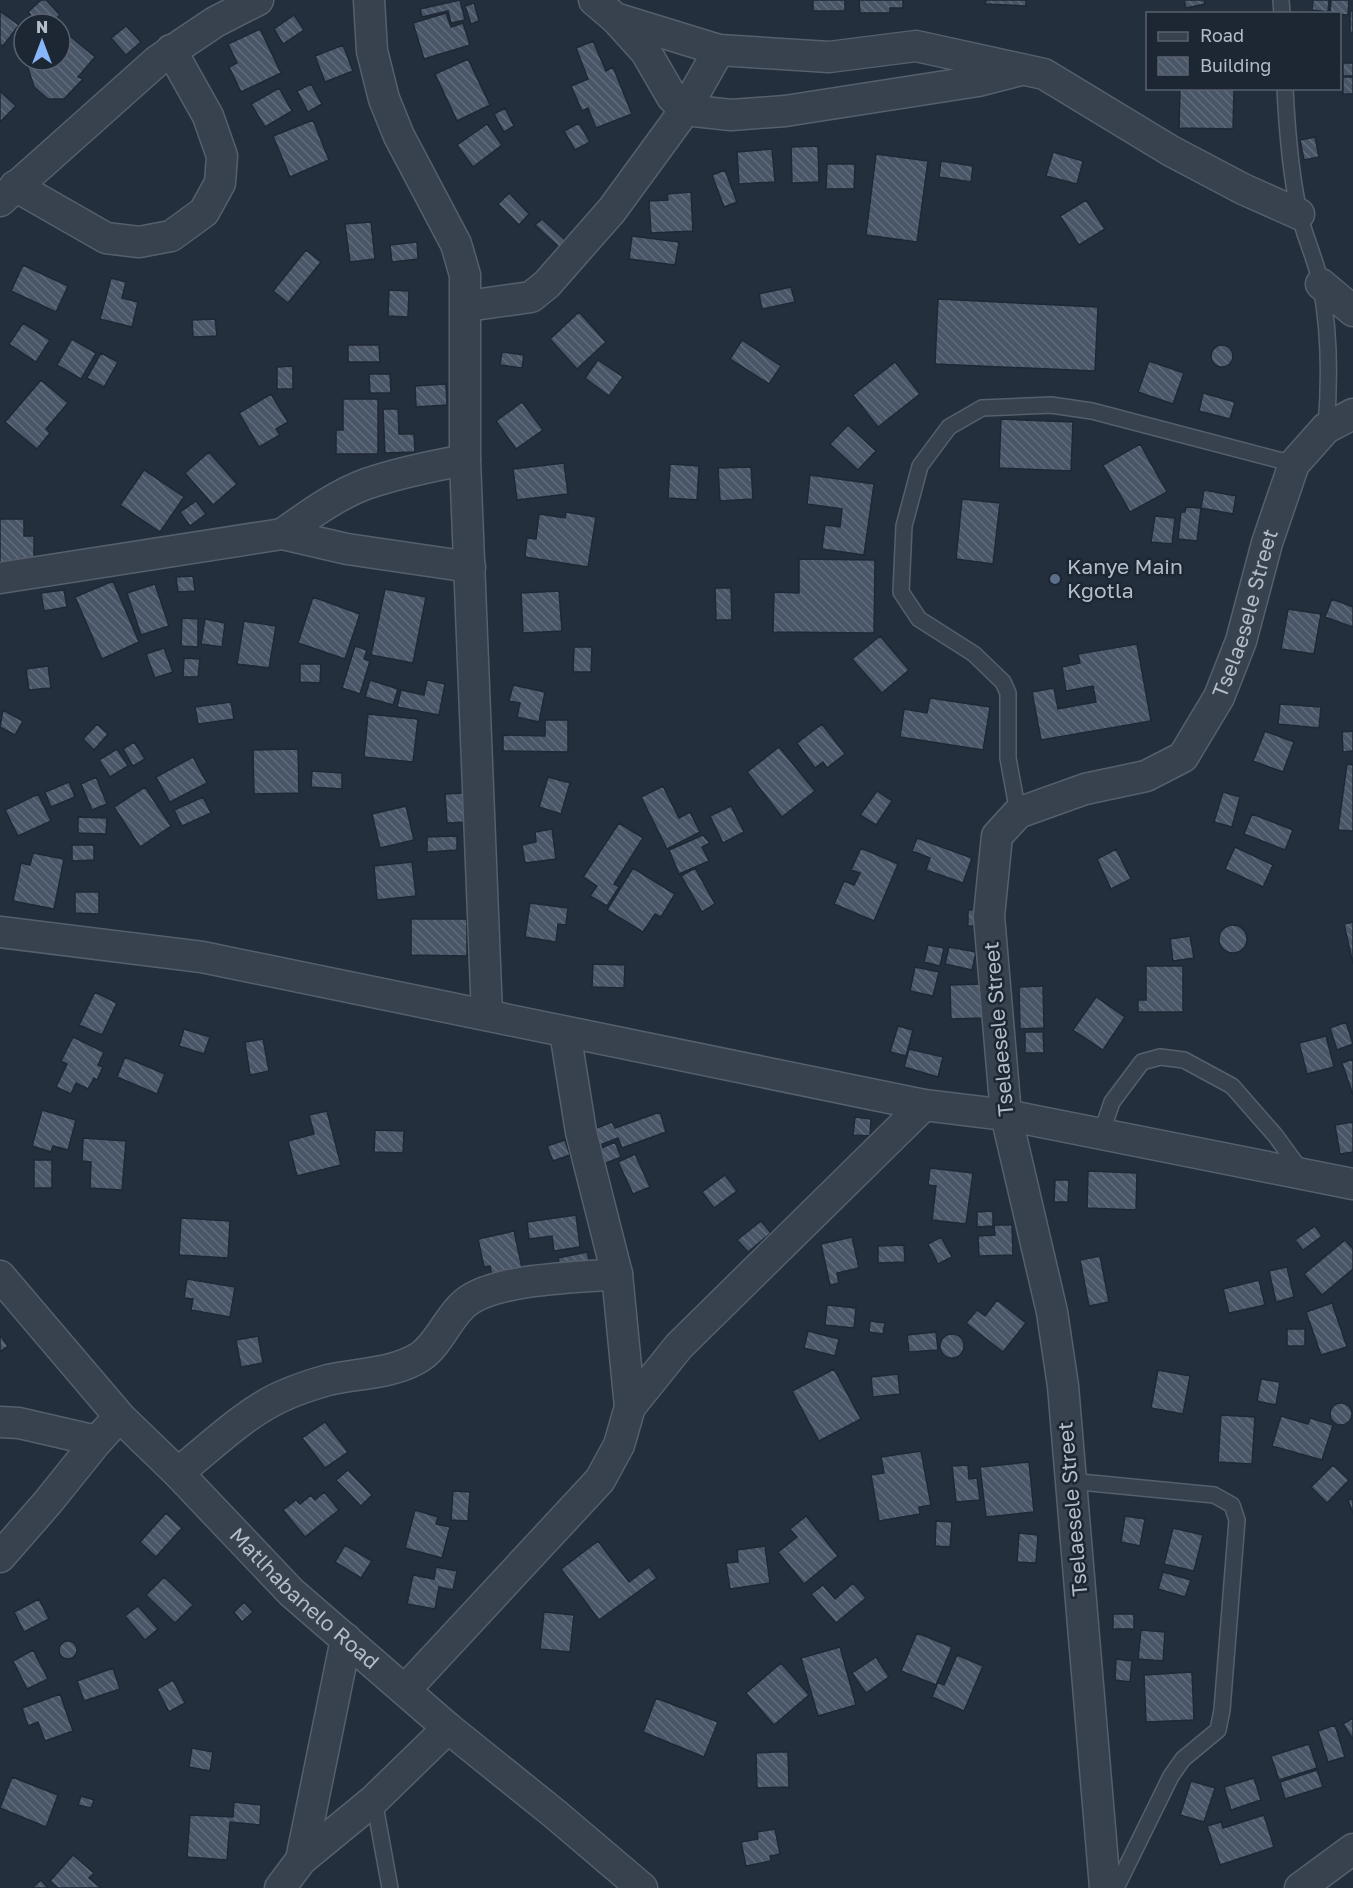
<svg xmlns="http://www.w3.org/2000/svg" width="1353" height="1888" viewBox="0 0 1353 1888" font-family="'Golos Text',sans-serif">
	<style>
		.building { fill: url(#building-back-hatch); stroke: #1f2835; stroke-width: 1.5 }
		.lines { fill: none; stroke-linecap: round; stroke-linejoin: round }
		.service-casing { stroke: #565f6c; stroke-width: 18 }
		.minor-casing { stroke: #565f6c; stroke-width: 33 }
		.service { stroke: #38414e; stroke-width: 15 }
		.minor { stroke: #38414e; stroke-width: 30 }
		.service-dot { fill: #5c6f8a; stroke: #1d2633; stroke-width: 2 }
		.labels { text-anchor: middle; stroke-width: 5; stroke-linejoin: round; paint-order: stroke }
		.poi-label { font-size: 21px; fill: #b3bcc9; stroke: #1d2633; text-anchor: start }
		.street-label { font-size: 21px; fill: #b3bcc9; stroke: #1d2633 }
	</style>
	<defs>
		<pattern id="building-back-hatch" width="6" height="6" patternUnits="userSpaceOnUse" patternTransform="scale(1.5)"><rect width="6" height="6" fill="#495667"/><path d="M-1 5l2 2M0 0l6 6M5-1l2 2" fill="none" stroke="#616c7b"/></pattern>
	</defs>
	<rect width="100%" height="100%" fill="#242f3e"/>
	<path class="building" d="M41 0H46L60 15 50 24H39L28 12Z
		M460 0 465 20 451 23 448 11 422 17 420 9Z
		M813 0H845V11H813Z
		M859 0H903V8H890V13H860Z
		M986 0H1026V6L985 4Z
		M1184 0H1204L1205 4 1186 8Z
		M1313 0H1329L1328 12 1312 10Z
		M1331 0H1349L1348 15 1330 14Z
		M474 3 479 21 471 24 465 6Z
		M0 11 19 25 3 46 0 44Z
		M1350 11H1353V33H1350Z
		M446 13 451 27 463 23 470 45 424 59 413 23Z
		M294 15 304 30 283 44 274 29Z
		M126 26 141 42 126 55 111 38Z
		M260 29 281 73 241 92 229 67 237 63 228 44Z
		M63 30 95 57 78 77 83 79 64 99H48L34 87 27 65 31 60H60V34Z
		M593 41 606 71 613 67 632 114 596 128 588 108 582 111 571 86 588 79 576 48Z
		M343 45 353 71 325 82 315 56Z
		M468 59 490 105 457 121 435 74Z
		M1343 63H1353V76H1343Z
		M1343 77H1353V94H1343Z
		M311 84 322 104 308 112 297 91Z
		M279 88 292 111 265 127 251 104Z
		M1180 88 1234 89 1233 129 1179 128Z
		M0 91 16 106 0 122Z
		M505 108 514 126 504 132 494 114Z
		M313 120 329 160 290 177 273 136Z
		M579 123 590 142 575 150 564 131Z
		M487 124 502 145 473 167 457 145Z
		M1315 137 1319 157 1304 160 1300 140Z
		M818 146 819 182 792 183 791 147Z
		M772 149 775 182 739 184 737 152Z
		M1053 152 1083 161 1077 184 1046 176Z
		M876 154 928 161 917 242 866 235Z
		M941 161 973 166 971 182 939 177Z
		M827 164H855L854 189H826Z
		M725 170 737 202 724 207 712 175Z
		M691 192 693 231 651 233 649 201 668 200 667 194Z
		M509 193 529 214 519 225 498 204Z
		M1086 200 1105 229 1079 245 1060 216Z
		M542 219 566 241 559 247 535 225Z
		M371 222 375 259 350 262 345 224Z
		M632 236 679 242 675 265 629 259Z
		M417 242 418 259 392 262 390 245Z
		M306 250 321 262 288 303 273 291Z
		M23 265 68 286 56 312 11 291Z
		M111 278 126 282 122 298 138 302 132 327 100 319Z
		M791 287 795 302 762 309 759 294Z
		M389 290 409 291 408 317 388 316Z
		M938 299 1098 307 1095 371 935 364Z
		M579 312 606 342 577 369 550 339Z
		M215 319 217 336 193 337 192 320Z
		M23 323 50 340 36 362 9 344Z
		M72 339 96 353 81 379 57 365Z
		M742 340 781 366 769 384 730 359Z
		M1211 356a11 11 0 1 1 22 0a11 11 0 1 1-22 0Z
		M348 345H379L380 362H348Z
		M502 352 524 355 522 368 500 365Z
		M101 353 118 362 104 387 87 378Z
		M598 360 623 377 609 396 585 378Z
		M1149 361 1184 373 1173 404 1138 392Z
		M895 362 920 394 878 427 853 395Z
		M293 366V389H277V367Z
		M369 374H390L391 393H370Z
		M41 380 68 403 46 429 50 433 37 449 5 422Z
		M446 384 447 405 416 407 415 386Z
		M1203 393 1235 402 1230 419 1199 411Z
		M271 394 288 422 276 429 280 435 259 447 239 413Z
		M343 399H378V454H336V430H343Z
		M522 402 543 430 516 449 496 421Z
		M383 409H398L399 434H414L415 452 385 453Z
		M1001 419 1073 422 1071 471 999 468Z
		M848 425 876 451 858 470 830 444Z
		M1140 444 1167 492 1130 512 1103 465Z
		M209 452 237 484 213 505 185 473Z
		M564 463 568 494 517 500 513 469Z
		M670 464 699 466 697 500 668 498Z
		M751 467 753 499 720 501 718 468Z
		M144 470 184 497 160 532 120 505Z
		M810 475 874 484 864 555 822 549 825 525 840 527 842 509 807 504Z
		M1204 490 1236 496 1233 514 1201 508Z
		M962 499 1000 503 993 564 956 559Z
		M196 501 206 514 190 526 180 512Z
		M1186 507 1201 508 1197 541 1178 539 1181 512H1185Z
		M566 512 596 517 588 567 525 557 527 538 536 539 539 514 565 518Z
		M1155 516 1175 518 1172 544 1151 542Z
		M0 519H24V536H34V563L0 562Z
		M799 559 875 560 874 633 773 632 774 592 799 593Z
		M193 576 195 591 178 592 176 577Z
		M113 581 139 642 102 659 75 597Z
		M155 584 169 626 141 635 127 593Z
		M715 588H731L732 620H716Z
		M385 589 426 597 413 663 371 655Z
		M64 590 67 607 44 611 41 593Z
		M559 591 562 631 523 633 521 593Z
		M313 597 360 614 345 659 298 643Z
		M1332 599 1353 607V627L1325 617Z
		M1288 609 1321 614 1314 654 1281 649Z
		M182 618 198 619V647L181 646Z
		M205 619 225 623 222 647 201 644Z
		M244 621 276 626 269 668 237 664Z
		M880 636 909 670 882 693 852 659Z
		M1137 644 1151 721 1041 740 1032 692 1054 688 1058 709 1096 702 1093 686 1066 691 1062 667 1080 663 1078 654Z
		M355 646 367 650 364 659 370 661 360 694 342 688Z
		M574 647H592L591 672H573Z
		M164 648 173 672 155 678 146 654Z
		M184 658 200 659 198 677H183Z
		M300 664H321L320 683 300 682Z
		M48 666 51 688 29 690 26 669Z
		M370 680 398 689 393 705 365 697Z
		M427 680 445 684 439 715 397 707 401 690 424 695Z
		M513 685 545 692 539 722 517 717 520 703 509 701Z
		M930 698 990 707 983 750 900 737 904 709 927 713Z
		M231 702 234 719 198 724 195 707Z
		M1280 704 1321 707 1319 728 1278 724Z
		M3 710 23 721 15 735 0 727Z
		M368 714 418 719 413 762 364 757Z
		M545 720H568V752L503 751V735L545 736Z
		M97 724 108 734 94 750 83 739Z
		M822 724 845 754 827 768 823 762 815 768 797 743Z
		M1265 731 1294 742 1283 772 1253 761Z
		M1353 731V751L1343 752 1342 732Z
		M134 742 145 759 133 766 123 749Z
		M779 747 815 791 782 817 747 772Z
		M117 749 128 766 110 777 99 760Z
		M298 749 299 793 254 794 253 750Z
		M193 757 207 783 170 802 156 777Z
		M1347 764 1353 765V831L1338 830Z
		M312 771 342 773V789L311 787Z
		M96 777 107 804 92 810 81 784Z
		M548 777 570 783 561 814 539 807Z
		M69 782 75 797 51 807 45 792Z
		M663 786 679 818 690 812 700 832 667 849 641 797Z
		M145 787 171 826 140 847 114 807Z
		M877 791 892 801 876 825 860 815Z
		M1223 792 1240 797 1232 827 1214 822Z
		M465 793 467 822 447 823 445 794Z
		M38 794 51 821 18 836 5 810Z
		M203 797 211 813 182 826 174 810Z
		M406 806 414 840 380 848 372 814Z
		M731 806 744 832 723 843 710 816Z
		M1252 814 1293 830 1285 850 1244 834Z
		M78 817 107 818 106 834 78 833Z
		M619 823 643 838 614 884 619 887 607 906 590 896 597 886 583 877Z
		M552 829 556 859 525 863 522 845 536 842 535 832Z
		M703 835 710 843 702 847 709 861 679 874 669 850Z
		M457 836V850L427 852V837Z
		M917 838 972 858 963 883 926 870 930 858 912 851Z
		M72 845H94V860L72 861Z
		M1235 847 1273 865 1263 887 1225 869Z
		M861 848 898 864 874 921 834 904 844 881 854 885 860 873 851 870Z
		M1116 849 1131 879 1111 889 1097 859Z
		M33 853 64 859 54 909 13 901 21 863 30 865Z
		M412 862 416 896 377 900 374 866Z
		M633 868 675 894 661 917 655 914 643 932 607 910Z
		M695 868 715 904 702 912 681 876Z
		M75 892H99V914L75 913Z
		M530 903 568 908 566 925 558 924 556 942 525 937Z
		M985 909V926H968V910Z
		M411 919H467V956L411 955Z
		M1353 922V964L1344 924Z
		M1219 939a14 14 0 1 1 28 0a14 14 0 1 1-28 0Z
		M1190 936 1194 958 1173 961 1170 939Z
		M928 945 944 948 940 966 924 962Z
		M949 947 976 952 972 970 945 964Z
		M593 964 625 965 624 988 592 987Z
		M1146 966H1183V1012H1138V1000H1146Z
		M915 967 939 972 933 996 910 991Z
		M981 984 982 1018 951 1019 950 985Z
		M1043 986 1044 1028 1020 1029 1019 987Z
		M95 992 117 1003 102 1035 79 1025Z
		M1096 997 1125 1017 1103 1050 1073 1030Z
		M1346 1022 1353 1044 1337 1050 1330 1028Z
		M898 1026 913 1030 906 1056 890 1052Z
		M184 1029 210 1037 204 1054 179 1046Z
		M1025 1032H1043L1044 1053H1025Z
		M1326 1036 1334 1067 1307 1074 1299 1043Z
		M73 1037 104 1052 98 1065 103 1067 97 1080 94 1078 88 1089 76 1083 71 1094 56 1087 67 1064 61 1061Z
		M263 1039 269 1071 250 1075 245 1042Z
		M909 1049 943 1057 938 1077 904 1067Z
		M125 1057 165 1074 157 1094 117 1077Z
		M1353 1059V1095L1342 1063Z
		M42 1110 76 1120 68 1150 53 1146 51 1152 32 1146Z
		M327 1111 341 1165 297 1176 288 1141 314 1134 309 1115Z
		M660 1112 666 1132 622 1148 618 1138 600 1145 594 1129 612 1122 615 1128Z
		M855 1117 871 1119 870 1136 853 1135Z
		M1353 1122V1152L1340 1154 1335 1125Z
		M375 1130 404 1131 403 1153 374 1152Z
		M83 1138 126 1141 122 1190 90 1188 91 1162 82 1161Z
		M565 1140 570 1155 553 1161 547 1146Z
		M615 1142 621 1157 604 1164 599 1149Z
		M635 1154 650 1187 633 1194 618 1162Z
		M34 1160H52V1188H34Z
		M930 1168 973 1173 966 1224 932 1220 936 1186 928 1185Z
		M1088 1171 1137 1173 1136 1210 1087 1208Z
		M725 1175 737 1191 714 1208 702 1192Z
		M1055 1180H1069L1068 1202H1054Z
		M993 1211V1226L977 1227V1212Z
		M576 1215 580 1247 554 1251 552 1236 529 1239 527 1222Z
		M181 1218 230 1221 228 1258 179 1255Z
		M761 1221 771 1233 748 1252 737 1240Z
		M994 1225H1012L1013 1255 979 1256 978 1236 995 1235Z
		M1315 1226 1322 1236 1303 1250 1295 1240Z
		M514 1231 524 1277 493 1283 490 1266 484 1267 478 1239Z
		M852 1237 859 1268 837 1273 839 1283 830 1285 821 1244Z
		M941 1237 952 1257 938 1264 928 1244Z
		M1345 1240 1353 1249V1269L1322 1295 1304 1274Z
		M904 1245 905 1262 878 1263V1246Z
		M587 1252 591 1267 562 1273 558 1258Z
		M1100 1256 1109 1302 1089 1306 1080 1260Z
		M1287 1267 1294 1297 1276 1302 1269 1271Z
		M187 1279 235 1287 230 1317 191 1310 193 1299 184 1298Z
		M1259 1280 1265 1305 1229 1313 1223 1289Z
		M997 1300 1026 1323 1003 1352 966 1323 977 1310 985 1316Z
		M1332 1303 1347 1347 1321 1355 1306 1312Z
		M827 1305 856 1308 854 1328 825 1325Z
		M870 1321 885 1323 883 1334 869 1332Z
		M1287 1329H1305V1346H1287Z
		M808 1331 839 1339 835 1356 804 1348Z
		M936 1332 938 1350 909 1352 907 1335Z
		M940 1346a12 12 0 1 1 24 0a12 12 0 1 1-24 0Z
		M0 1335 8 1346 0 1352Z
		M258 1336 263 1363 241 1367 236 1340Z
		M834 1369 861 1419 819 1441 792 1391Z
		M1158 1370 1190 1376 1183 1414 1151 1408Z
		M898 1374 900 1394 873 1397 871 1377Z
		M1261 1379 1280 1382 1276 1405 1257 1401Z
		M1330 1414a11 11 0 1 1 22 0a11 11 0 1 1-22 0Z
		M1221 1415 1255 1417 1252 1464 1218 1462Z
		M1281 1416 1308 1424 1310 1418 1333 1425 1322 1460 1272 1446Z
		M325 1422 348 1452 325 1468 302 1438Z
		M921 1451 931 1505 919 1507 920 1514 879 1521 871 1475 884 1473 881 1457Z
		M1029 1462 1034 1512 986 1517 980 1467Z
		M968 1465 969 1479 977 1478 980 1500 956 1502 952 1466Z
		M1333 1465 1349 1480 1327 1503 1311 1487Z
		M348 1470 372 1495 361 1506 336 1480Z
		M453 1491 470 1492 468 1521 451 1520Z
		M324 1492 339 1510 305 1537 283 1510 296 1500 300 1504 311 1495 315 1500Z
		M1353 1499V1514L1348 1500Z
		M415 1510 438 1517 436 1524 450 1527 442 1558 405 1548Z
		M166 1513 182 1528 156 1557 140 1542Z
		M806 1516 838 1556 804 1584 778 1552 797 1537 790 1529Z
		M1125 1516 1145 1519 1140 1546 1121 1542Z
		M936 1521 952 1522 950 1547 935 1546Z
		M1173 1528 1203 1535 1194 1571 1164 1564Z
		M1019 1533 1038 1535 1036 1563 1017 1562Z
		M598 1541 629 1582 649 1567 657 1578 599 1620 561 1569Z
		M345 1545 372 1561 361 1578 335 1562Z
		M765 1546 770 1583 730 1589 726 1563 738 1562 737 1550Z
		M436 1567 457 1571 453 1590 439 1587 435 1609 407 1604 413 1575 434 1579Z
		M1163 1572 1191 1580 1185 1597 1158 1589Z
		M164 1577 193 1605 175 1623 146 1595Z
		M853 1583 866 1598 836 1623 811 1594 823 1585 835 1599Z
		M39 1599 49 1619 24 1632 14 1612Z
		M244 1602 253 1612 242 1622 234 1612Z
		M138 1606 158 1629 145 1640 125 1616Z
		M544 1612 574 1615 570 1652 540 1649Z
		M1113 1614H1134V1629H1113Z
		M1141 1630 1165 1632 1163 1661 1138 1659Z
		M917 1633 952 1647 936 1685 901 1671Z
		M59 1650a9 9 0 1 1 18 0a9 9 0 1 1-18 0Z
		M840 1647 856 1705 818 1716 801 1658Z
		M33 1650 48 1679 27 1689 13 1661Z
		M957 1655 983 1666 964 1711 932 1697 938 1682 944 1685Z
		M876 1657 889 1677 866 1693 852 1673Z
		M1116 1659 1132 1661 1130 1682 1115 1680Z
		M781 1663 809 1695 774 1725 746 1693Z
		M113 1668 120 1689 84 1701 77 1681Z
		M1192 1672 1194 1720 1146 1722 1144 1675Z
		M173 1680 185 1703 169 1712 157 1689Z
		M60 1694 73 1731 45 1741 38 1722 28 1726 22 1708Z
		M656 1698 718 1722 704 1757 643 1732Z
		M1353 1718V1739L1343 1724Z
		M1335 1725 1345 1757 1328 1762 1318 1731Z
		M1309 1744 1317 1768 1279 1780 1271 1756Z
		M192 1748 213 1752 210 1771 189 1767Z
		M774 1752H788L789 1787 757 1788 756 1753Z
		M1317 1770 1323 1787 1285 1799 1280 1782Z
		M12 1777 58 1795 46 1827 0 1808Z
		M1254 1778 1261 1800 1231 1810 1224 1787Z
		M1191 1781 1215 1788 1204 1822 1180 1815Z
		M81 1796 94 1800 91 1808 78 1805Z
		M234 1802 261 1805 260 1825 230 1822 227 1860 187 1857 190 1815 233 1817Z
		M1264 1815 1274 1847 1220 1865 1207 1826 1221 1822 1223 1828Z
		M775 1829 780 1854 770 1856 771 1861 746 1866 741 1842 758 1839 757 1832Z
		M73 1855 94 1873 89 1878 101 1888H58L50 1881Z
		M41 1880 48 1888H32Z"/>
	<g class="lines">
		<g class="service-casing">
			<path id="service" d="M1281 0 1282 14
				M1285 88C1287 130 1290 171 1299 212 1304 237 1317 261 1321 286 1330 334 1330 380 1326 428
				M1018 813 1008 758V693L1003 682 974 654 919 619 901 592 904 526 920 466 949 427 982 408 1051 405 1092 411 1294 464
				M1101 1134 1112 1102 1142 1062 1160 1057 1184 1060 1232 1086 1275 1135 1302 1172
				M1070 1481 1214 1495 1232 1505 1237 1520 1222 1710 1218 1730 1183 1759 1171 1776 1116 1888
				M374 1800 390 1888"/>
		</g>
		<g class="minor-casing">
			<g id="minor">
				<path d="M369 0 372 51 384 99 399 136 456 244 465 275V460L487 1015"/>
				<path d="M594 0 615 18 719 50 829 57 916 46 1044 74 1171 151 1243 189 1299 214"/>
				<path d="M617 20 646 52 672 97 685 110 731 115 785 111 978 81 1017 71"/>
				<path d="M15 186 106 238 139 242 171 236 204 212 220 183 222 156 208 116 171 50"/>
				<path d="M0 201 157 61 215 22 258 0"/>
				<path d="M1321 284 1353 311"/>
				<path d="M467 306 531 297 547 284 612 210 685 110 719 50"/>
				<path d="M282 534C308 516 336 495 366 484 398 473 432 466 465 460"/>
				<path d="M0 578 282 534 347 549 470 567"/>
				<path d="M0 932 202 957 924 1105 1006 1115 1353 1184"/>
				<path id="s1" d="M0 1276 120 1417 178 1473 291 1592 448 1728 555 1814 642 1888"/>
				<path d="M630 1407 679 1346 924 1105"/>
				<path d="M0 1422 19 1423 97 1441 109 1428"/>
				<path d="M178 1473C209 1448 248 1410 285 1395 298 1389 314 1384 328 1380 358 1373 393 1374 420 1357 439 1344 447 1319 464 1304 493 1278 577 1278 617 1274"/>
				<path d="M0 1557 48 1502 97 1441"/>
				<path d="M405 1690 600 1480 619 1445 630 1407 617 1274 581 1132 565 1032"/>
				<path d="M301 1860 346 1639"/>
				<path d="M280 1888 301 1860 374 1800 448 1728"/>
				<path id="s2" d="M1105 1888 1063 1386 1052 1312 1006 1115 989 916 997 836 1018 813 1085 789 1146 776 1183 757 1219 697 1241 641 1267 543 1294 464 1326 428 1353 414"/>
				<path d="M1300 1888 1353 1849"/>
			</g>
		</g>
		<use href="#service" class="service"/>
		<use href="#minor" class="minor"/>
	</g>
	<circle class="service-dot" cx="1055" cy="579" r="6"/>
	<g class="labels">
		<g class="poi-label">
			<text x="1067" y="574">Kanye Main<tspan x="1067" dy="24">Kgotla</tspan></text>
		</g>
		<g class="street-label">
			<text dy="7" stroke="none"><textPath href="#s2" startOffset="1425">Tselaesele Street</textPath></text>
			<text transform="translate(999 1029) rotate(-95)" y="7">Tselaesele Street</text>
			<text transform="translate(1073 1509) rotate(-95)" y="7">Tselaesele Street</text>
			<text dy="7" stroke="none"><textPath href="#s1" startOffset="444">Matlhabanelo Road</textPath></text>
		</g>
	</g>
	<rect x="1146" y="12" width="195" height="78" fill="#1d2633" stroke="#59626f" stroke-width="1.5"/>
	<rect x="1158" y="32" width="30" height="9" fill="#38414e" stroke="#59626f" stroke-width="1.5"/>
	<text x="1200" y="42" font-size="18" fill="#b3bcc9">Road</text>
	<rect x="1158" y="57" width="30" height="18" fill="url(#building-back-hatch)" stroke="#59626f" stroke-width="1.5"/>
	<text x="1200" y="72" font-size="18" fill="#b3bcc9">Building</text>
	<g transform="translate(42 42)"><circle r="28" fill="#1d2633" stroke="#59626f" stroke-width="1.5"/>
	<path d="M0-4.5L10 22L0 15L-10 22Z" fill="#88b5f9"/>
	<text y="-9" font-size="16" font-weight="bold" text-anchor="middle" fill="#b3bcc9">N</text>
	</g>
</svg>
